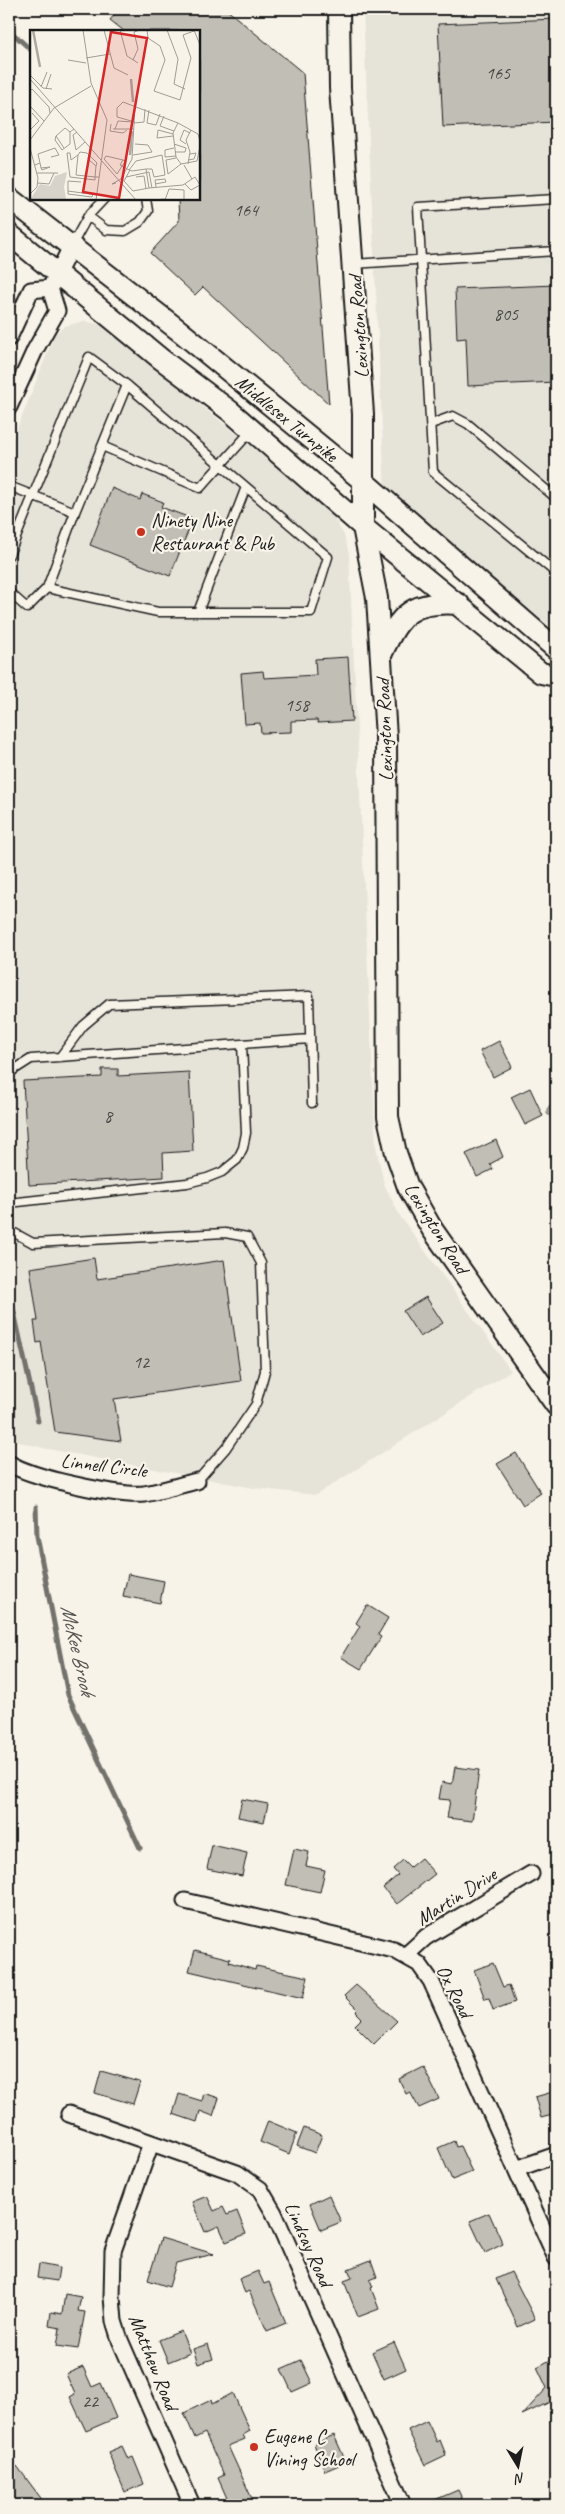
<svg xmlns="http://www.w3.org/2000/svg" width="565" height="2514" viewBox="0 0 565 2514" font-family="Caveat,sans-serif">
	<style>
		.built { fill: #e6e3d9 }
		.water { fill: #aca9a2; stroke: #72716c }
		.lines { fill: none; stroke-linecap: round; stroke-linejoin: round }
		.stream { stroke: #72716c; stroke-width: 5 }
		.building { fill: #c0beb5; stroke: #1c1c1c }
		.lane-casing { stroke: #1c1c1c; stroke-width: 11 }
		.street-casing { stroke: #1c1c1c; stroke-width: 19 }
		.secondary-casing { stroke: #1c1c1c; stroke-width: 24 }
		.lane { stroke: #f7f3e8; stroke-width: 8 }
		.street { stroke: #f7f3e8; stroke-width: 15 }
		.secondary { stroke: #f7f3e8; stroke-width: 20 }
		.poi-dot { fill: #c8321e; stroke: #f7f3e8; stroke-width: 2 }
		.labels { text-anchor: middle; stroke-width: 4.5; stroke-linejoin: round; paint-order: stroke }
		.number-label { font-size: 18px; fill: #454442 }
		.street-label { font-size: 20px; fill: #1c1c1c; stroke: #f7f3e8 }
		.poi-label { font-size: 20px; fill: #1c1c1c; stroke: #f7f3e8; text-anchor: start }
		.water-label { font-size: 21px; font-style: italic; fill: #565452; stroke: #f7f3e8 }
		.inset-river { fill: none; stroke: #aca9a2; stroke-width: 2.5 }
		.inset-road { fill: none; stroke: #9f9d96; stroke-width: 1 }
		.view { fill: #d62828; fill-opacity: 0.15; stroke: #d62828; stroke-width: 2.5 }
		.inset-edge { fill: none; stroke: #1c1c1c; stroke-width: 2.5 }
	</style>
	<rect width="100%" height="100%" fill="#f7f3e8"/>
	<filter id="ink" filterUnits="userSpaceOnUse"><feTurbulence type="fractalNoise" baseFrequency=".02" numOctaves="2"/><feDisplacementMap in="SourceGraphic" scale="10" xChannelSelector="R" yChannelSelector="G"/><feConvolveMatrix kernelMatrix="1 2 1 2 8 2 1 2 1" color-interpolation-filters="sRGB"/></filter>
	<g filter="url(#ink)">
		<path class="built" d="M363 9H556V631L385 492Z
			M84 321 101 325 326 506 344 535 349 554 376 1147 384 1184 400 1216 511 1371 316 1495 254 1488 43 1448 9 1439V449L55 334 65 326Z"/>
		<path class="water" d="M553 1101H556V1120L547 1114V1109Z"/>
		<g class="lines">
			<path class="stream" d="M9 30 31 50
				M9 1289 38 1421
				M36 1507 37 1536 68 1695 140 1848"/>
		</g>
		<path class="building" d="M119 9H226L303 73 329 404 203 287 195 295 150 253 179 221 178 199H199V31H124L110 20Z
			M556 19V122L443 127 438 24Z
			M556 285V382L468 386 466 338 457 339 455 289Z
			M112 488 140 500 142 494 163 502 161 507 193 519 170 576 90 545Z
			M348 657 352 721 318 723 317 720 291 721V732L261 733 260 723 245 724 241 673 263 671 264 678 316 675 315 659Z
			M499 1041 512 1067 493 1077 480 1051Z
			M102 1069H118V1076L189 1072 193 1151 163 1153 164 1177 29 1185 23 1081 102 1077Z
			M530 1088 543 1116 525 1125 511 1097Z
			M496 1140 503 1157 490 1164 493 1169 477 1177 466 1154Z
			M94 1258 97 1279 224 1260 241 1381 114 1399 121 1441 55 1432 41 1342 37 1343 34 1321H38L30 1268Z
			M426 1297 443 1323 420 1337 403 1311Z
			M516 1453 541 1493 523 1505 497 1464Z
			M128 1574 164 1581 160 1603 123 1596Z
			M367 1605 388 1618 378 1635 381 1637 361 1669 341 1657 360 1626 356 1623Z
			M455 1767 479 1770 472 1821 447 1818 450 1800 439 1799 442 1782 452 1784Z
			M242 1799 268 1804 264 1822 238 1817Z
			M212 1845 247 1853 242 1876 207 1869Z
			M294 1849 309 1852 306 1866 325 1870 320 1892 286 1885Z
			M421 1858 435 1874 397 1904 383 1888 398 1875 393 1869 403 1860 410 1867Z
			M195 1950 230 1959 229 1962 255 1970 256 1966 308 1977 303 1998 189 1971Z
			M493 1963 503 1987 509 1985 515 2002 493 2010 489 1998 485 1999 474 1970Z
			M356 1985 397 2021 374 2044 355 2025 362 2018 356 2012 358 2010 344 1996Z
			M423 2067 439 2099 419 2108 410 2092 406 2094 399 2079Z
			M101 2071 140 2082 133 2104 95 2093Z
			M556 2091V2114L541 2118 535 2097Z
			M204 2093 219 2098 213 2116 200 2111 197 2122 173 2114 179 2094 202 2101Z
			M268 2121 297 2133 289 2154 260 2142Z
			M304 2128 322 2135 315 2153 297 2146Z
			M454 2141 456 2147 460 2146 472 2172 452 2180 438 2148Z
			M329 2195 341 2222 321 2230 310 2204Z
			M207 2196 214 2211 223 2207 227 2215 237 2211 246 2234 226 2242 219 2226 205 2232 192 2202Z
			M489 2213 503 2244 485 2253 470 2221Z
			M161 2238 214 2254 176 2263 169 2287 148 2280Z
			M371 2260 377 2277 370 2280 373 2287 371 2288 379 2309 358 2317 344 2281 352 2278 348 2269Z
			M39 2264 59 2268 57 2281 37 2278Z
			M258 2271 264 2284 269 2282 286 2323 267 2331 249 2291 245 2293 239 2279Z
			M511 2272 535 2319 518 2327 496 2279Z
			M65 2294 81 2297 78 2311 85 2312 78 2349 57 2346 60 2328 49 2326 51 2312 62 2314Z
			M181 2331 190 2353 168 2362 159 2340Z
			M394 2342 406 2369 384 2379 372 2352Z
			M208 2344 213 2359 198 2364 193 2349Z
			M556 2357V2409L552 2401 522 2415 547 2388 537 2367Z
			M301 2360 312 2383 292 2392 281 2369Z
			M83 2367 92 2387 101 2383 116 2418 86 2431 70 2397 75 2394 66 2374Z
			M233 2393 250 2431 243 2435 245 2439 228 2446 253 2501 244 2505H230L218 2478 224 2475 205 2433 195 2438 184 2413 211 2400 212 2404Z
			M427 2421 437 2442 440 2440 446 2455 425 2465 408 2430Z
			M334 2435 346 2462 325 2471 314 2444Z
			M122 2446 128 2459 133 2457 144 2484 125 2492 108 2452Z
			M17 2466 46 2505H15L9 2497V2472Z
			M458 2490 465 2505H423Z"/>
		<g class="lines">
			<g class="lane-casing">
				<path id="lane" d="M556 199 418 207 433 472 556 573
					M88 216 106 230 125 231 140 222 148 211 146 199
					M72 245 88 216 104 199
					M353 264 556 251
					M431 424 453 416 468 424 556 498
					M102 446 200 488 251 431
					M9 486 75 512 47 588 158 612H311L328 557 127 385 89 357 9 555
					M75 512 127 385
					M9 592 27 608 47 588
					M198 612 246 487
					M60 1057 83 1026 109 1004 309 996 312 1103
					M9 1073 31 1059 310 1039
					M9 1203 187 1183 207 1178 222 1172 237 1160 243 1148 246 1133 242 1044
					M9 1230 33 1243 225 1233 247 1237 261 1263 265 1371 256 1404 226 1448 197 1481"/>
			</g>
			<g class="street-casing">
				<path id="street" d="M9 338 31 290 50 288
					M9 407 35 350 57 311 50 288 71 247
					M9 1463C28 1477 120 1497 144 1494 162 1491 180 1485 197 1481
					M185 1901 394 1950 419 1964 431 1981 556 2258
					M406 1955 426 1937 531 1874
					M69 2114 237 2173 260 2189 274 2213 403 2505
					M151 2143 113 2251 112 2297 114 2321 120 2340 192 2505
					M516 2169 556 2155"/>
			</g>
			<g class="secondary-casing">
				<path id="secondary" d="M339 9 340 88 363 414V527L377 598 386 737 388 1117 396 1153 408 1187 432 1229 556 1405
					M9 198 181 332 362 480 556 649
					M9 234 161 359 230 411 363 527 541 673 556 676
					M382 653C401 612 412 601 459 604"/>
			</g>
			<use href="#lane" class="lane"/>
			<use href="#street" class="street"/>
			<use href="#secondary" class="secondary"/>
		</g>
	</g>
	<g class="poi-dot">
		<circle cx="141" cy="532" r="5"/>
		<circle cx="254" cy="2447" r="5"/>
	</g>
	<g class="labels">
		<g class="number-label">
			<text x="498" y="79">165</text>
			<text x="246" y="216">164</text>
			<text x="506" y="320">805</text>
			<text x="297" y="711">158</text>
			<text x="108" y="1122">8</text>
			<text x="141" y="1368">12</text>
			<text x="90" y="2407">22</text>
		</g>
		<g class="street-label">
			<text transform="translate(358 327) rotate(-94)" y="7">Lexington Road</text>
			<text transform="translate(287 418) rotate(39)" y="7">Middlesex Turnpike</text>
			<text transform="translate(384 730) rotate(-92)" y="7">Lexington Road</text>
			<text transform="translate(437 1228) rotate(58)" y="7">Lexington Road</text>
			<text transform="translate(104 1465) rotate(7)" y="7">Linnell Circle</text>
			<text transform="translate(456 1896) rotate(-32)" y="7">Martin Drive</text>
			<text transform="translate(455 1991) rotate(63)" y="7">Ox Road</text>
			<text transform="translate(309 2244) rotate(66)" y="7">Lindsay Road</text>
			<text transform="translate(154 2362) rotate(68)" y="7">Matthew Road</text>
		</g>
		<g class="poi-label">
			<text x="151" y="527">Ninety Nine<tspan x="151" dy="23">Restaurant &amp; Pub</tspan></text>
			<text x="264" y="2443">Eugene C<tspan x="264" dy="23">Vining School</tspan></text>
		</g>
		<g class="water-label">
			<text transform="translate(78 1650) rotate(77)" y="7">McKee Brook</text>
		</g>
	</g>
	<g transform="translate(30 30)">
		<rect width="170" height="170" fill="#f7f3e8"/>
		<path d="M37 142 34 157 36 169 40 170H0L10 154 20 156 25 146Z" fill="#d7d3cb"/>
		<path class="inset-river" d="M3 0 10 37M101 49 103 72M100 125 102 101"/>
		<path class="inset-road" d="M53 0 61 53 77 90 66 170M74 0 84 38 98 45M90 0 97 26 108 33M117 0 118 8 130 16 135 30 124 61 150 70 161 28 153 5 164 1M137 0 148 29 144 54 155 59M164 0 170 15M56 28 80 24M38 30 56 33M103 30 108 19 104 2 110 0M0 45 13 58 22 59M0 49 106 170M11 57 17 42M16 59 21 44M0 61 2 59 19 77 20 83M0 76 14 91M119 80 117 93 126 95 130 84M134 86 130 96 144 101M105 92 87 87V78L93 72 148 93M104 93 114 92 115 79M81 94 80 101 93 103 97 100M83 99H104M85 99 88 91 103 92M0 100 9 91 2 83M47 102 43 105 46 120 55 112M26 106 25 110 32 120 40 114V102L44 99M143 106 127 108 128 100 143 104M0 110 24 78 61 56M170 111 168 104 148 93 143 103 146 127 151 134 167 131 170 116M144 114 156 118 155 122H145M156 114 150 110 154 100 160 103M0 118 8 148 7 157 0 164M34 118 26 106 35 98 40 102M144 118 135 120V127L146 126M59 124 58 129 66 136M48 125 50 122 57 123 67 133 66 136 65 147V150L40 147 37 123H40L41 130 48 125 46 145 65 147H69M103 125 122 122 118 115 105 114M146 128 136 130 138 144 151 134M93 130 96 131 92 136 87 144 74 129 76 126 93 130 90 135 96 138 97 139 102 141 116 139 119 158 153 155 162 149 154 135M158 130 164 129 166 123 160 124M10 133 11 138 12 140 20 137 11 138M158 134 160 122 156 110 161 100M5 135 10 133 8 124 25 118 29 125 21 127M99 140 106 131 132 125 135 145 124 147 122 139H116M100 140 94 151 103 161 119 158M7 143H28M96 147 119 142 122 158M106 147 114 146 116 159M51 152 38 151V161L67 165M8 153 19 154 24 143M86 153 82 154 91 149 102 129 105 76M125 154 136 152 135 149 125 150 126 157M155 154 161 160 170 155 165 147 162 149M38 161V164L62 167 63 164M121 170 136 169M135 170 139 159 154 160V170"/>
		<path class="view" d="M81 2 117 8 89 168 53 162Z"/>
		<rect width="170" height="170" class="inset-edge"/>
	</g>
	<rect width="565" height="2514" fill="none" stroke="#f7f3e8" stroke-width="30"/>
	<rect x="15" y="15" width="535" height="2484" fill="none" stroke="#1c1c1c" stroke-width="2" filter="url(#ink)"/>
	<g transform="translate(518 2466) rotate(170)" stroke="#f7f3e8" stroke-width="4" paint-order="stroke">
	<path d="M0-4L9 19L0 12L-9 19Z" fill="#1c1c1c"/>
	<text y="-8" font-size="14" font-weight="bold" text-anchor="middle" fill="#1c1c1c">N</text>
	</g>
</svg>
